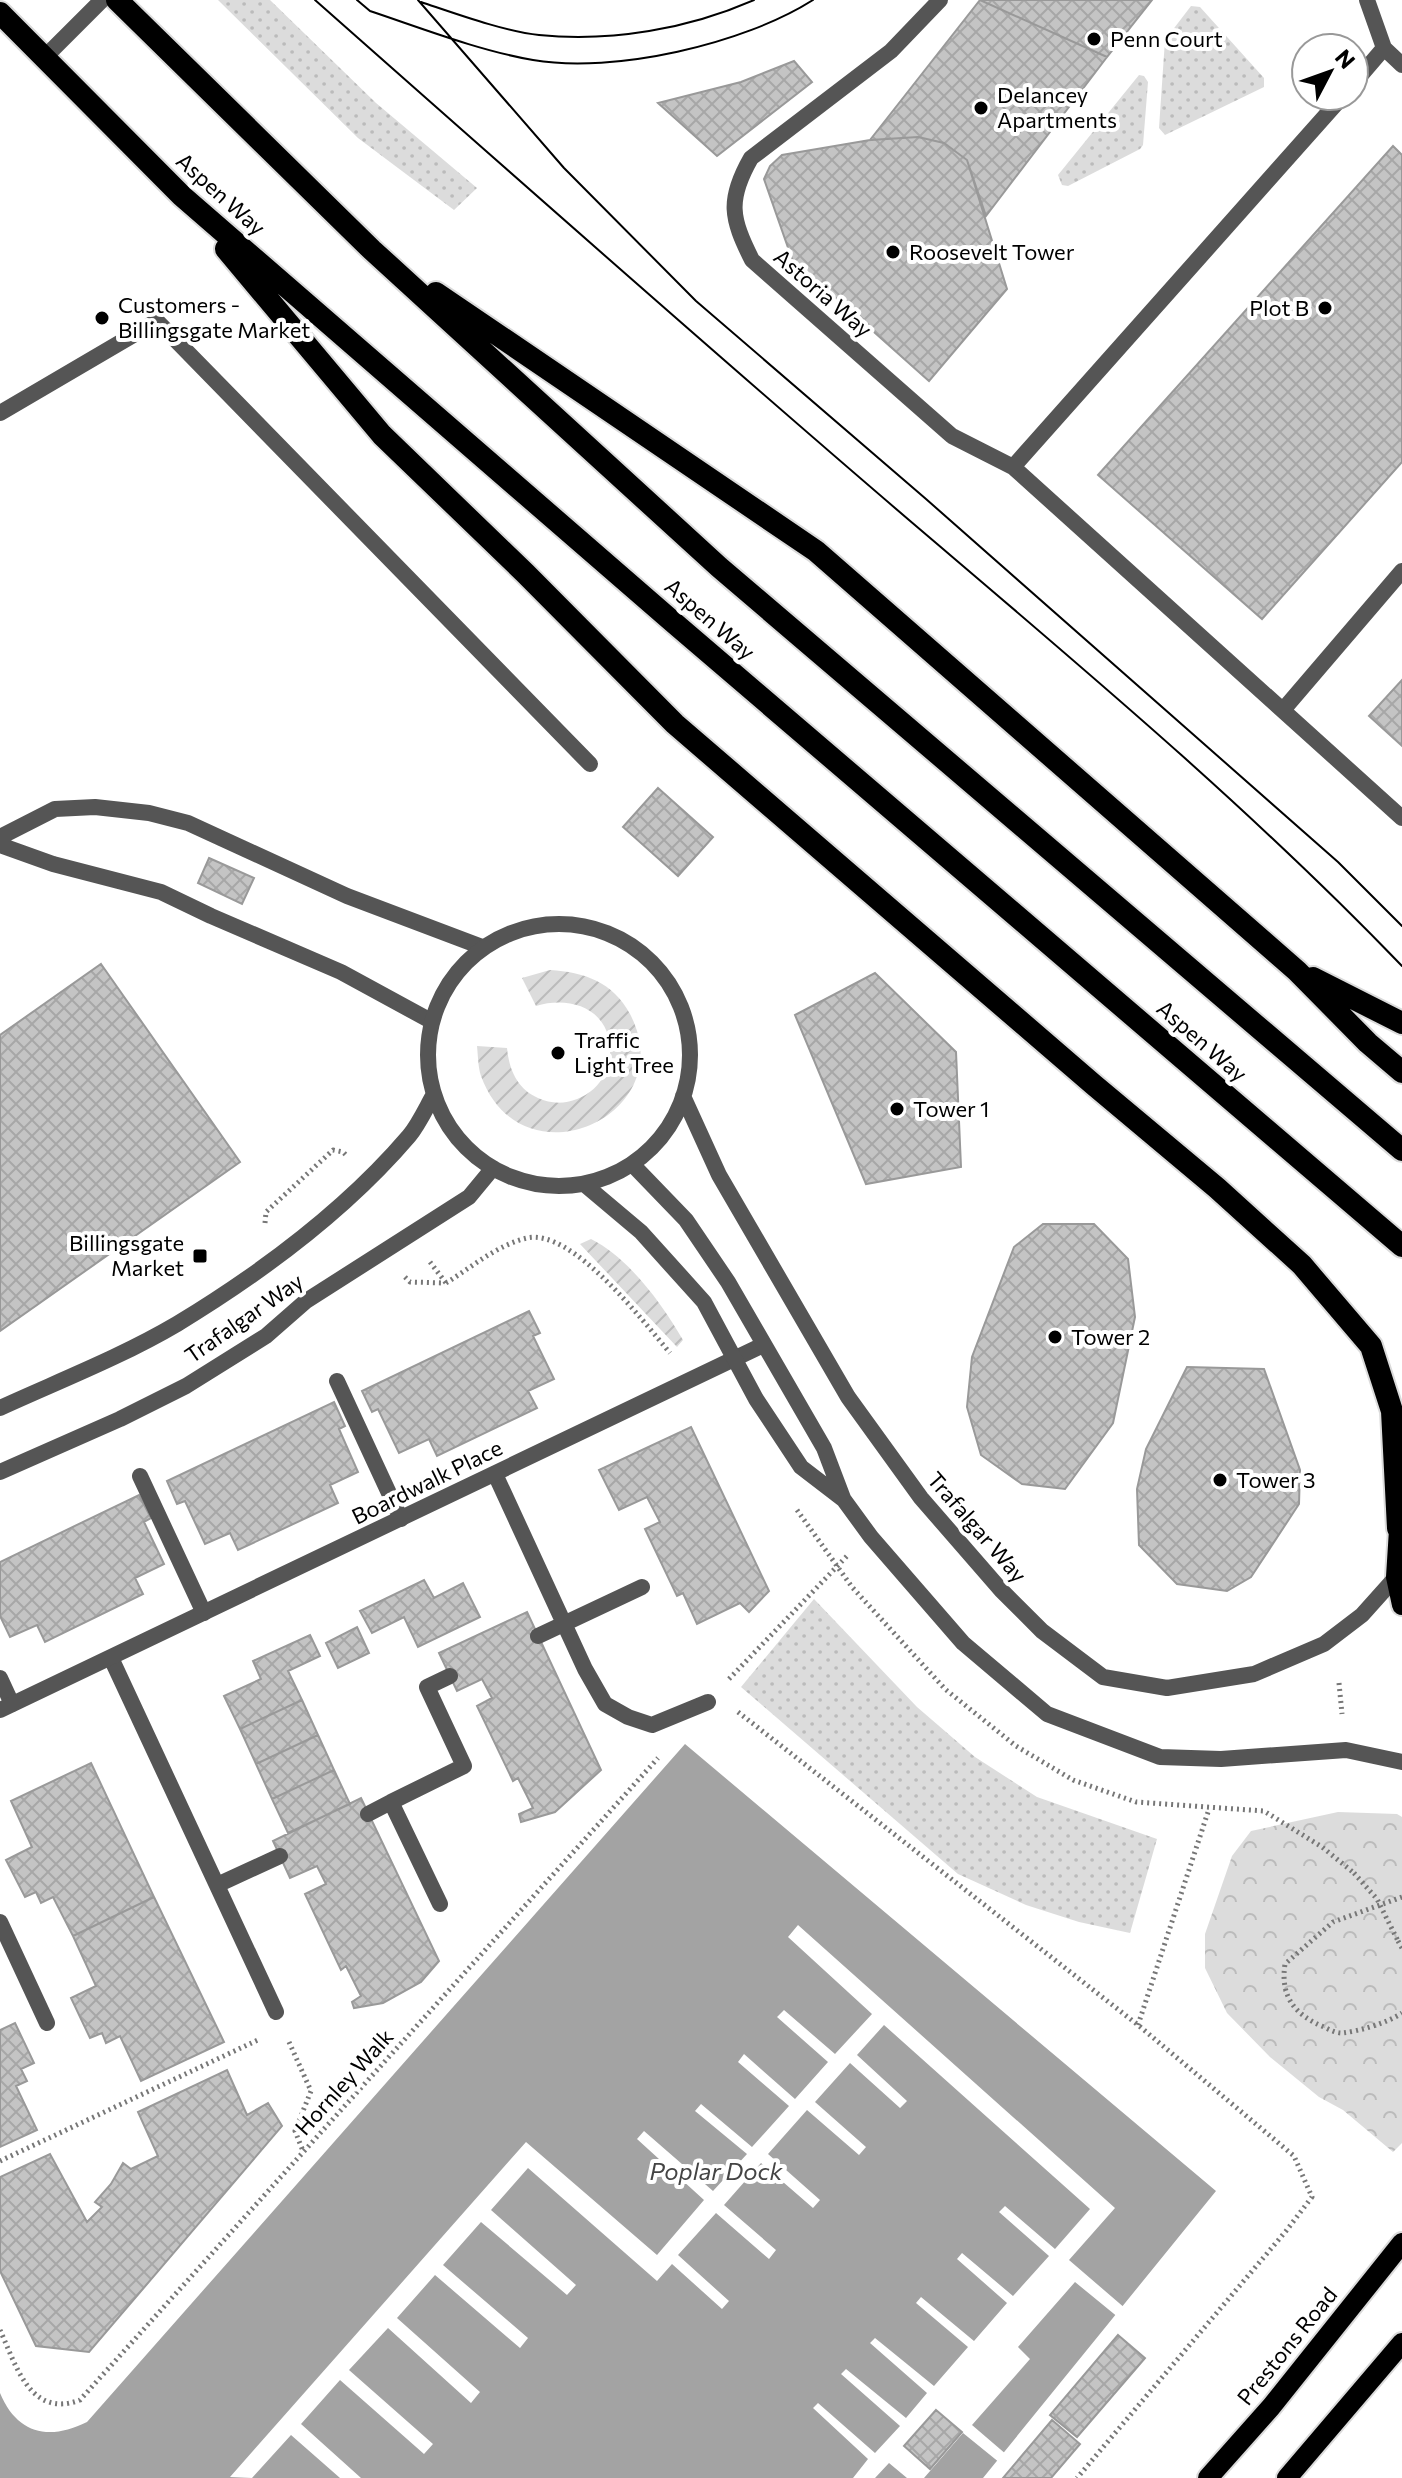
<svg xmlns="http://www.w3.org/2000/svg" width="1402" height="2478" viewBox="0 0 1402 2478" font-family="Commissioner,sans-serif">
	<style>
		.grass { fill: url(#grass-dots) }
		.forest { fill: url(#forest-crowns) }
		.garden { fill: url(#garden-furrows) }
		.water { fill: #a3a3a3 }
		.pier { fill: #fff }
		.building { fill: url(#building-cross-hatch); stroke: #999; stroke-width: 2 }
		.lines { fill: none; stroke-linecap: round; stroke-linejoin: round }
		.primary-casing { stroke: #dbdbdb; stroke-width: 24 }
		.trunk-casing { stroke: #dbdbdb; stroke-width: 26 }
		.path { stroke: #777; stroke-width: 5; stroke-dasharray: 2 4; stroke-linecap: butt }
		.service { stroke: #555; stroke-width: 16 }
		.minor { stroke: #555; stroke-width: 16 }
		.tertiary { stroke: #555; stroke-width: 16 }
		.primary { stroke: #000; stroke-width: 20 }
		.trunk { stroke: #000; stroke-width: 22 }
		.tram { stroke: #000; stroke-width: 2 }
		.path-bridge { stroke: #777; stroke-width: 5; stroke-dasharray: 2 4; stroke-linecap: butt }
		.poi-dot { fill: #000; stroke: #fff; stroke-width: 3 }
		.labels { text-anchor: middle; stroke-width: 8; stroke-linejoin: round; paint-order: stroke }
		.poi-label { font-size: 22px; fill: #000; stroke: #fff; text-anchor: start }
		.street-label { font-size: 22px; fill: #000; stroke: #fff }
		.water-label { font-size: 24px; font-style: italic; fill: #444; stroke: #fff }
	</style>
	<defs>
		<pattern id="grass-dots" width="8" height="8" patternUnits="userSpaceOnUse" patternTransform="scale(2)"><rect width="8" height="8" fill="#dcdcdc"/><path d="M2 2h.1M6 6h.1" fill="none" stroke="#bbb" stroke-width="1.8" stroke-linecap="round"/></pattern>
		<pattern id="forest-crowns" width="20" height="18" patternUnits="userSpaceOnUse" patternTransform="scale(2)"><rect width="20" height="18" fill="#dcdcdc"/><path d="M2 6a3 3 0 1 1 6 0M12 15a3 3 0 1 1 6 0" fill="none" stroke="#bbb"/></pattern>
		<pattern id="garden-furrows" width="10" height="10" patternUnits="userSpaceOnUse" patternTransform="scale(2)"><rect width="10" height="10" fill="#dcdcdc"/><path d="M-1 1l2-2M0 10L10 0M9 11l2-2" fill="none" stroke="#bbb"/></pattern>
		<pattern id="building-cross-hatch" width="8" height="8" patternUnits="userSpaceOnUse" patternTransform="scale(2)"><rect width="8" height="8" fill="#c4c4c4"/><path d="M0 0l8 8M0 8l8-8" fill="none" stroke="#a7a7a7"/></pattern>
	</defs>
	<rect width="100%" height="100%" fill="#fff"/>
	<path class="grass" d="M218 0H270L376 103 477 188 454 210 358 138Z
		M1191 6 1200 7 1264 78V87L1165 135 1159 128 1165 40Z
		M1139 75 1144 76 1148 82 1143 145 1140 149 1068 186 1062 185 1058 175Z
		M814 1599 917 1707 975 1757 1037 1797 1157 1839 1130 1933 1079 1922 1026 1905 958 1874 741 1687Z"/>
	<path class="forest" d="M1338 1812 1397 1814 1402 1817V2143L1393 2152 1343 2110 1319 2097 1270 2057 1227 2013 1205 1968V1934L1232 1856 1251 1831Z"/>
	<path class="garden" d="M550 970C584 972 613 982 630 1014 683 1115 522 1188 481 1076 478 1067 478 1055 477 1046L507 1048C509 1069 517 1089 538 1098 569 1113 609 1090 610 1054 612 1010 572 995 536 1006L522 978Z
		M591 1239C628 1257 663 1305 683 1340L677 1347 580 1244Z"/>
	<path class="water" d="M685 1744 1216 2191 983 2478H0V2393C17 2434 49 2441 87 2422Z"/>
	<path class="pier" d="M798 1925 1115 2208 1069 2260 1126 2309 1119 2318 1075 2282 1018 2347 1030 2359 972 2425 1007 2455 1000 2463 963 2433 924 2478H907L889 2463 875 2478H853L868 2459 813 2408 818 2403 875 2453 900 2426 841 2374 846 2369 906 2418 927 2393 870 2343 875 2338 934 2386 968 2347 916 2303 921 2297 974 2341 1007 2303 957 2259 962 2253 1013 2296 1049 2256 999 2212 1005 2206 1055 2249 1090 2209 884 2025 857 2055 907 2101 900 2108 850 2063 815 2102 866 2147 859 2155 807 2110 768 2154 820 2200 813 2208 761 2163 724 2205 776 2250 769 2259 716 2213 678 2255 729 2301 722 2309 672 2264 657 2281 528 2168 491 2210 576 2285 567 2295 481 2222 443 2265 528 2338 520 2348 435 2275 397 2318 480 2392 471 2403 388 2328 349 2370 433 2444 424 2454 340 2380 301 2424 361 2478H340L291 2435 252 2478 230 2477 526 2142 657 2255 704 2200 637 2139 644 2131 713 2191 747 2154 695 2111 701 2104 752 2147 789 2106 738 2062 744 2054 795 2099 828 2062 777 2017 784 2010 835 2054 872 2014 788 1937Z"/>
	<path class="building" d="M980 0H1152L1107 57Z
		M980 0 1107 57 986 216 967 160 944 143 918 137 870 140Z
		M794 61 812 82 717 156 658 103 741 82Z
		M918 137 944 143 967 160 1007 289 929 381 792 259 764 179 770 166 782 155 870 140Z
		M1393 146 1402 155V462L1262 619 1098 475Z
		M1402 680V746L1369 716Z
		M658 788 713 837 678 876 623 827Z
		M209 858 254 878 242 904 198 883Z
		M101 964 240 1162 0 1331V1035Z
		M875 973 956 1052 961 1167 866 1184 795 1015Z
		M1043 1224H1094L1128 1259 1135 1317 1113 1423 1065 1489 1022 1484 981 1455 967 1407 972 1357 1014 1247Z
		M529 1311 540 1333 533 1336 554 1379 528 1391 537 1408 437 1456 429 1439 399 1453 378 1409 372 1412 362 1391Z
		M1187 1367 1264 1369 1300 1470 1299 1504 1251 1577 1227 1591 1177 1584 1139 1545 1137 1489 1146 1449Z
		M334 1402 345 1426 339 1429 358 1472 330 1485 338 1503 238 1550 230 1533 205 1544 185 1501 177 1504 167 1481Z
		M691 1427 769 1591 749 1612 740 1603 697 1624 683 1593 677 1596 645 1529 660 1522 647 1497 619 1510 599 1470Z
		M139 1495 151 1518 144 1522 164 1564 135 1578 143 1594 45 1642 37 1625 10 1637 0 1616V1562Z
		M424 1580 434 1598 463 1583 480 1617 418 1647 404 1617 372 1633 360 1611Z
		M527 1612 601 1770 555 1812 521 1822 519 1814 533 1808 518 1778 513 1781 477 1706 492 1698 482 1679 457 1691 439 1653Z
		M357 1627 369 1653 338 1668 326 1643Z
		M310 1635 320 1656 288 1671 302 1700 240 1729 224 1696 261 1679 253 1661Z
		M302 1700 318 1735 256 1764 240 1729Z
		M318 1735 334 1770 272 1799 256 1764Z
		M91 1763 154 1897 73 1936 53 1897 41 1903 36 1892 25 1897 6 1860 32 1847 11 1801Z
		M334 1770 350 1804 288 1833 272 1799Z
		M361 1798 439 1961 421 1982 383 2003 354 2008 352 2002 361 1996 346 1966 341 1970 305 1894 326 1884 317 1866 290 1878 273 1841Z
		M154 1897 224 2042 141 2081 120 2036 106 2043 102 2033 90 2038 71 1998 96 1986 73 1936Z
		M15 2023 34 2063 21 2069 27 2081 16 2086 37 2130 0 2147V2030Z
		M227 2070 247 2115 268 2103 282 2126 89 2352 36 2346 0 2271V2177L50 2154 87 2222 102 2207 95 2202 111 2184 123 2163 131 2169 158 2156 138 2112Z
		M1118 2335 1145 2358 1077 2437 1050 2415Z
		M936 2410 962 2432 930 2469 904 2446Z
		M1052 2420 1080 2444 1051 2478H1003Z"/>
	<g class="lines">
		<g class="primary-casing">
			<path id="primary" d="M1400 1514 1396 1577 1402 1605
				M1208 2478 1271 2407 1402 2243
				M1287 2478 1402 2343"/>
		</g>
		<g class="trunk-casing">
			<path id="trunk" d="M117 0 372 250 719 567 1402 1150
				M0 13 182 196 673 622 1402 1246
				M226 249 382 435 525 573 675 724 1094 1085 1217 1188 1302 1265 1371 1346 1392 1411 1398 1528
				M436 293 816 551 1297 971 1368 1043 1402 1072
				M1313 978 1402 1023"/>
		</g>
		<path class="path" d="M265 1223 266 1212 333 1150 343 1152 347 1156
			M430 1262 446 1283
			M405 1277 410 1282 445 1283
			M446 1283C472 1267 497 1245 527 1238 572 1228 643 1321 670 1353
			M797 1510 852 1587 945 1689 1016 1746 1073 1780 1136 1802 1264 1811 1322 1847 1354 1873
			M729 1679 847 1556
			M1339 1683 1342 1714
			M738 1712 1138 2025 1294 2156 1312 2197 1286 2231 1077 2478
			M1402 1897 1333 1922 1285 1964C1280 1997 1295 2015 1324 2027 1330 2030 1336 2033 1342 2033 1360 2031 1387 2023 1402 2013
			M1398 1941 1402 1948
			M1138 2025 1209 1809
			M289 2042 311 2091 295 2131 303 2151
			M0 2161 260 2039
			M0 2330C16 2365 30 2419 80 2400L658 1758"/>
		<path class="service" d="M940 0 891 51 751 158C727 200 731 218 752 260L952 436 1013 467 1402 818
			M1367 0 1384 48 1402 65
			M44 58 102 0
			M1354 83 1384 48
			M0 413 157 321 590 764
			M1013 467 1343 96
			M1283 710 1402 571
			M337 1381 401 1519
			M495 1474 585 1669 605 1704 628 1717 652 1725 708 1702
			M140 1476 204 1613
			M538 1636 642 1587
			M111 1658 276 2012
			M0 1678 12 1704
			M368 1814 391 1802
			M217 1885 280 1856
			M440 1904 391 1802 464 1766 427 1687 450 1676
			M0 1922 47 2023"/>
		<path class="minor" d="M0 837 55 809 95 807 149 813 188 823 347 896 482 947
			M0 845 53 864 161 892 211 916 341 972 431 1021
			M0 1710 763 1345"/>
		<path class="tertiary" d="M428 1055a131 131 0 1 1 262 0a131 131 0 1 1-262 0Z
			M683 1096 719 1175 848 1397 921 1498 1001 1590 1042 1631 1103 1677 1167 1688 1254 1674 1324 1644 1362 1615 1396 1577
			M632 1164 686 1220 728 1282 824 1448 843 1498
			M584 1184 641 1232 704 1302 756 1399 801 1467 844 1500 871 1537 963 1643 1047 1714 1160 1757 1221 1759 1346 1750 1402 1762
			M0 1408C59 1381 121 1357 177 1324 261 1273 345 1211 409 1136 419 1124 426 1108 434 1094
			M0 1472 120 1419 186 1386 266 1336 306 1301 469 1197 493 1168"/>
		<use href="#primary" class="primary"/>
		<use href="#trunk" class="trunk"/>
		<path class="tram" d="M315 0C512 174 709 349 909 520 1078 664 1248 806 1402 966
			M357 0 370 11C421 28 480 51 533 60 614 74 744 44 813 0
			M418 0 564 168 696 301 926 499 1338 862 1402 926
			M421 2C454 13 506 32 539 35 612 42 688 29 754 0"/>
		<path class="path-bridge" d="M1354 1873 1377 1899 1398 1941"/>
	</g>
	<g class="poi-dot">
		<circle cx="1094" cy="39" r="8"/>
		<circle cx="981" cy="108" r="8"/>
		<circle cx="893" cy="252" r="8"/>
		<circle cx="1325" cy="308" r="8"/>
		<circle cx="102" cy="318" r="8"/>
		<circle cx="558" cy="1053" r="8"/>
		<circle cx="897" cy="1109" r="8"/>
		<rect x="192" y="1248" width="16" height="16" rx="4"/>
		<circle cx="1055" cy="1337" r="8"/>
		<circle cx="1220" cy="1480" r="8"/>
	</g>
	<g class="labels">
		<g class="poi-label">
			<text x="1110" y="47">Penn Court</text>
			<text x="997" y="103">Delancey<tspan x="997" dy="25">Apartments</tspan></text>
			<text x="909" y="260">Roosevelt Tower</text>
			<text x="118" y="313">Customers -<tspan x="118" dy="25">Billingsgate Market</tspan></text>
			<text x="1309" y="316" text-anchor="end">Plot B</text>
			<text x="574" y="1048">Traffic<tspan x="574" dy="25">Light Tree</tspan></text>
			<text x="913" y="1117">Tower 1</text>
			<text x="184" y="1251" text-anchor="end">Billingsgate<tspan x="184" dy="25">Market</tspan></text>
			<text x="1071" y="1345">Tower 2</text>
			<text x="1236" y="1488">Tower 3</text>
		</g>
		<g class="street-label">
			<text transform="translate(221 194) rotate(42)" y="8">Aspen Way</text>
			<text transform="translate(823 293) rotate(41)" y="8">Astoria Way</text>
			<text transform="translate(710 619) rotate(41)" y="8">Aspen Way</text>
			<text transform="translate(1202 1041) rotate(41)" y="8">Aspen Way</text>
			<text transform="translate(244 1318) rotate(-35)" y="8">Trafalgar Way</text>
			<text transform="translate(427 1482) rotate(-26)" y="8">Boardwalk Place</text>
			<text transform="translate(977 1527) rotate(49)" y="8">Trafalgar Way</text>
			<text transform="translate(344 2082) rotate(-48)" y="8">Hornley Walk</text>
			<text transform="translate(1287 2346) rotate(-51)" y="8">Prestons Road</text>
		</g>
		<g class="water-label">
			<text x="716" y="2180">Poplar Dock</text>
		</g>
	</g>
	<g transform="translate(1330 72) rotate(49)"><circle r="38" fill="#ffffff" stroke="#999999" stroke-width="2"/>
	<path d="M0-6L14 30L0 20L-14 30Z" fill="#000000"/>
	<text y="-12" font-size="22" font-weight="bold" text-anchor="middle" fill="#000000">N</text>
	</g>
</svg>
